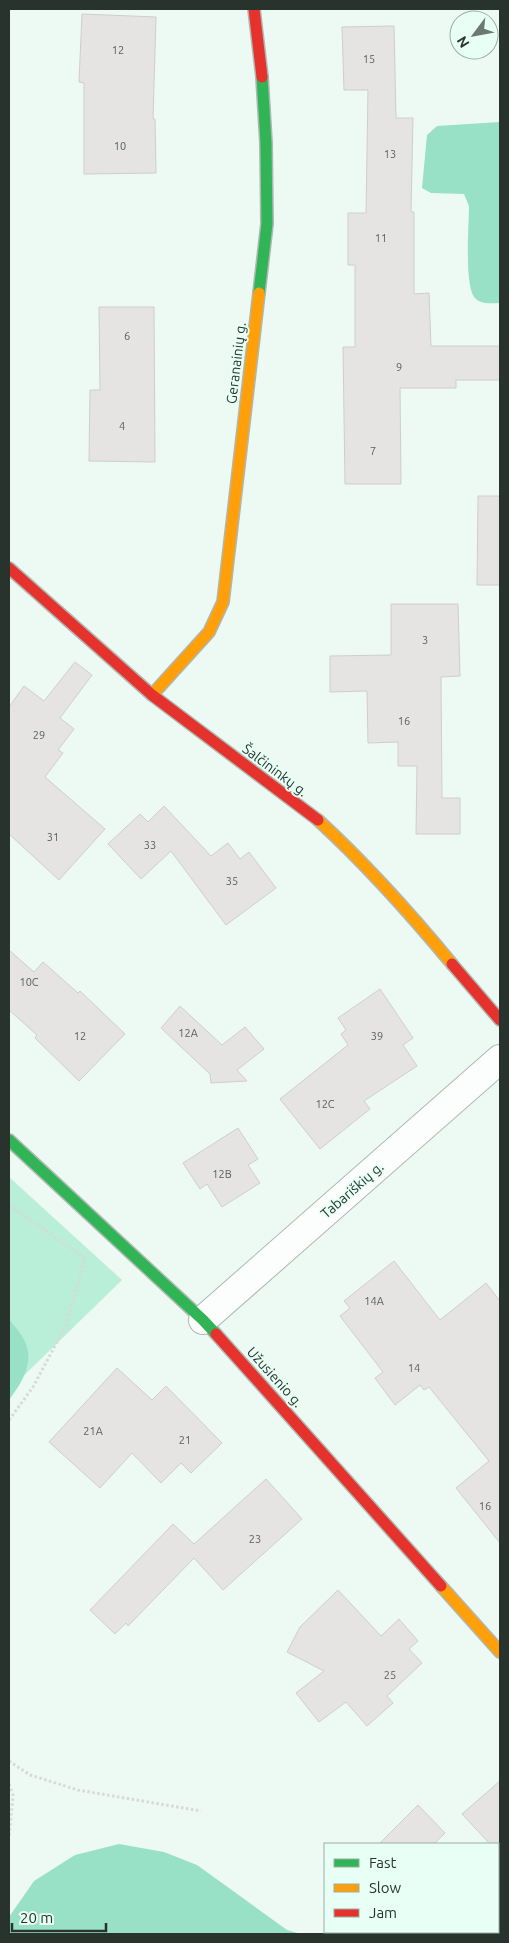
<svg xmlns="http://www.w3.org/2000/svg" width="509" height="1943" viewBox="0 0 509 1943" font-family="Ubuntu,sans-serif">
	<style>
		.green { fill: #b9eed9 }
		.forest { fill: #98e1c6 }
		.building { fill: #e5e4e2; stroke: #cecfcc }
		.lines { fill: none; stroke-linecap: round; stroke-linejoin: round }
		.street-casing { stroke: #aeb8b3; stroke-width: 30 }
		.fast-casing { stroke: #aeb8b3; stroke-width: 14 }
		.slow-casing { stroke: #aeb8b3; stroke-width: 14 }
		.jam-casing { stroke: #aeb8b3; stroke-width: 14 }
		.path { stroke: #d6dad9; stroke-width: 3; stroke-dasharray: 2.5 2.5; stroke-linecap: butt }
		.street { stroke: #fcfefd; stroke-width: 28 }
		.fast { stroke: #30b455; stroke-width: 11 }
		.slow { stroke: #ff9f0a; stroke-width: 11 }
		.jam { stroke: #e5322d; stroke-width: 11 }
		.labels { text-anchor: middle; stroke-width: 4; stroke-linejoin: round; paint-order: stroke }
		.number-label { font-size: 11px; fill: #59605c }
		.street-label { font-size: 14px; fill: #29332e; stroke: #e7fff4 }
	</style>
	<rect width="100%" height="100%" fill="#edf9f3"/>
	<path class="green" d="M9 1177 122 1280 9 1390Z"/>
	<path class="forest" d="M500 122V303C491 303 481 305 475 298 464 286 469 224 469 206L464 194 431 193 422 188 427 135 437 126Z
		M9 1319C14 1326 22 1334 25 1342 35 1363 21 1384 9 1400Z
		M119 1844 164 1852 197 1865 287 1930 301 1934H9V1917L34 1881 75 1855Z"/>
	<path class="building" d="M82 14 156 17 153 119H155L156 173 84 174V83L79 82Z
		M394 26 396 118H413L411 212H414V294L429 293 431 346H500V380H456V388H400L401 484H345L343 347H355V265H348V213H366L368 90H344L342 27Z
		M99 307H154L155 462 89 461 90 390H100Z
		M478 496H500V585H477Z
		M391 604H458L460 676 441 677 442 798H460V834H416L417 766H398V742L368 743 367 691 330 692V656L391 655Z
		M75 662 92 675 60 718 74 729 58 750 63 753 45 777 105 829 59 880 9 834V707L24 686 44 701Z
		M164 806 211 856 228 843 240 859 249 852 276 888 226 925 171 851 141 879 108 844 140 814 148 822Z
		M9 950 34 972 43 962 78 993 80 991 125 1034 79 1081 35 1038 37 1035 9 1010Z
		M380 989 413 1038 403 1045 417 1066 364 1101 370 1109 320 1149 280 1099 348 1045 341 1034 346 1030 338 1018Z
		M180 1006 222 1045 245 1027 264 1049 237 1070 247 1081 211 1083 210 1074 161 1028Z
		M238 1128 258 1159 248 1165 260 1183 222 1207 207 1184 200 1189 183 1163Z
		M394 1261 440 1320 486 1283 500 1301V1543L456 1488 489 1461 429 1387 424 1390 420 1385 395 1405 375 1378 383 1372 340 1316 350 1308 344 1301Z
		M117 1368 152 1400 166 1386 222 1443 191 1473 181 1463 161 1483 132 1453 100 1488 49 1442Z
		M266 1479 302 1519 223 1590 194 1558 128 1626 126 1623 115 1634 90 1610 173 1524 194 1544Z
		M338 1590 381 1636 399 1619 418 1641 409 1649 422 1663 387 1696 393 1703 367 1726 346 1702 319 1722 296 1693 324 1671 287 1652 300 1627Z
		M500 1781V1856L498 1853V1844H490L462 1814Z
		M418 1805 445 1833 434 1844H379Z"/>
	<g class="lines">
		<g class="street-casing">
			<path id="street" d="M203 1320 500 1059"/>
		</g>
		<g class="fast-casing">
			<path id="fast" d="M259 293 267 224 266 143 262 77
				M9 1140 203 1320 216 1334"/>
		</g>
		<g class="slow-casing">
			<path id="slow" d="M152 695 209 632 223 602 259 293
				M318 820C368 866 409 912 452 964
				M441 1586 500 1652"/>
		</g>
		<g class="jam-casing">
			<path id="jam" d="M254 9 262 77
				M9 568 152 695 318 820
				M452 964 500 1020
				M216 1334 441 1586"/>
		</g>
		<path class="path" d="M9 1205 85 1258
			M9 1420 33 1387 66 1325 85 1258 88 1253
			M9 1761 30 1775 78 1790 201 1811
			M9 1784 13 1795 9 1838"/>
		<use href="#street" class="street"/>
		<use href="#fast" class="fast"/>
		<use href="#slow" class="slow"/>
		<use href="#jam" class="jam"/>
	</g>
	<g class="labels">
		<g class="number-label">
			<text x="118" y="54">12</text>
			<text x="369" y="63">15</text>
			<text x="120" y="150">10</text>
			<text x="390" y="158">13</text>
			<text x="381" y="242">11</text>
			<text x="127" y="340">6</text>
			<text x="399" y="371">9</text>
			<text x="122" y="430">4</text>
			<text x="373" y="455">7</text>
			<text x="425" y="644">3</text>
			<text x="404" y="725">16</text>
			<text x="39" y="739">29</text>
			<text x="53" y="841">31</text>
			<text x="150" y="849">33</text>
			<text x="232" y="885">35</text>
			<text x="29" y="986">10C</text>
			<text x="188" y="1037">12A</text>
			<text x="80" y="1040">12</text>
			<text x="377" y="1040">39</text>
			<text x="325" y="1108">12C</text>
			<text x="222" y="1178">12B</text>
			<text x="374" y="1305">14A</text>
			<text x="414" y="1372">14</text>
			<text x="93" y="1435">21A</text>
			<text x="185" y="1444">21</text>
			<text x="485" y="1510">16</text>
			<text x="255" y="1543">23</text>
			<text x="390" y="1679">25</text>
		</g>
		<g class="street-label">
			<text transform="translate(236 363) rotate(-83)" y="5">Geranainių g.</text>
			<text transform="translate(275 770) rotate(37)" y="5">Šalčininkų g.</text>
			<text transform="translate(352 1190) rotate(-41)" y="5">Tabariškių g.</text>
			<text transform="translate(275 1377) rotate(48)" y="5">Užusienio g.</text>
		</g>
	</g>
	<rect width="509" height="1943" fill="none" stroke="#29332e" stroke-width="20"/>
	<rect x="324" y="1843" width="175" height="90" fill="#e7fff4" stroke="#9bada5"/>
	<rect x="334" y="1859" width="25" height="8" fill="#30b455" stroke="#9bada5"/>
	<text x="369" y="1868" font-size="15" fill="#29332e">Fast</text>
	<rect x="334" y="1884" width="25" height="8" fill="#ff9f0a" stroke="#9bada5"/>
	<text x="369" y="1893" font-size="15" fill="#29332e">Slow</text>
	<rect x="334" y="1909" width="25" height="8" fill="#e5322d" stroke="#9bada5"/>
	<text x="369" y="1918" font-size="15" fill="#29332e">Jam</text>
	<g transform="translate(474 35) rotate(238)"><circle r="24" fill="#e7fff4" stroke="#9bada5"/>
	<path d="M0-4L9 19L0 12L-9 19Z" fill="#6e7873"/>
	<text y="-8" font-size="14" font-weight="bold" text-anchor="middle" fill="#29332e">N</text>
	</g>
	<path d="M12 1923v8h94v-8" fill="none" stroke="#29332e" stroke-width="2.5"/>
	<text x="20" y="1923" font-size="15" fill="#29332e" stroke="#e7fff4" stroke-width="4" paint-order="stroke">20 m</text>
</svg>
